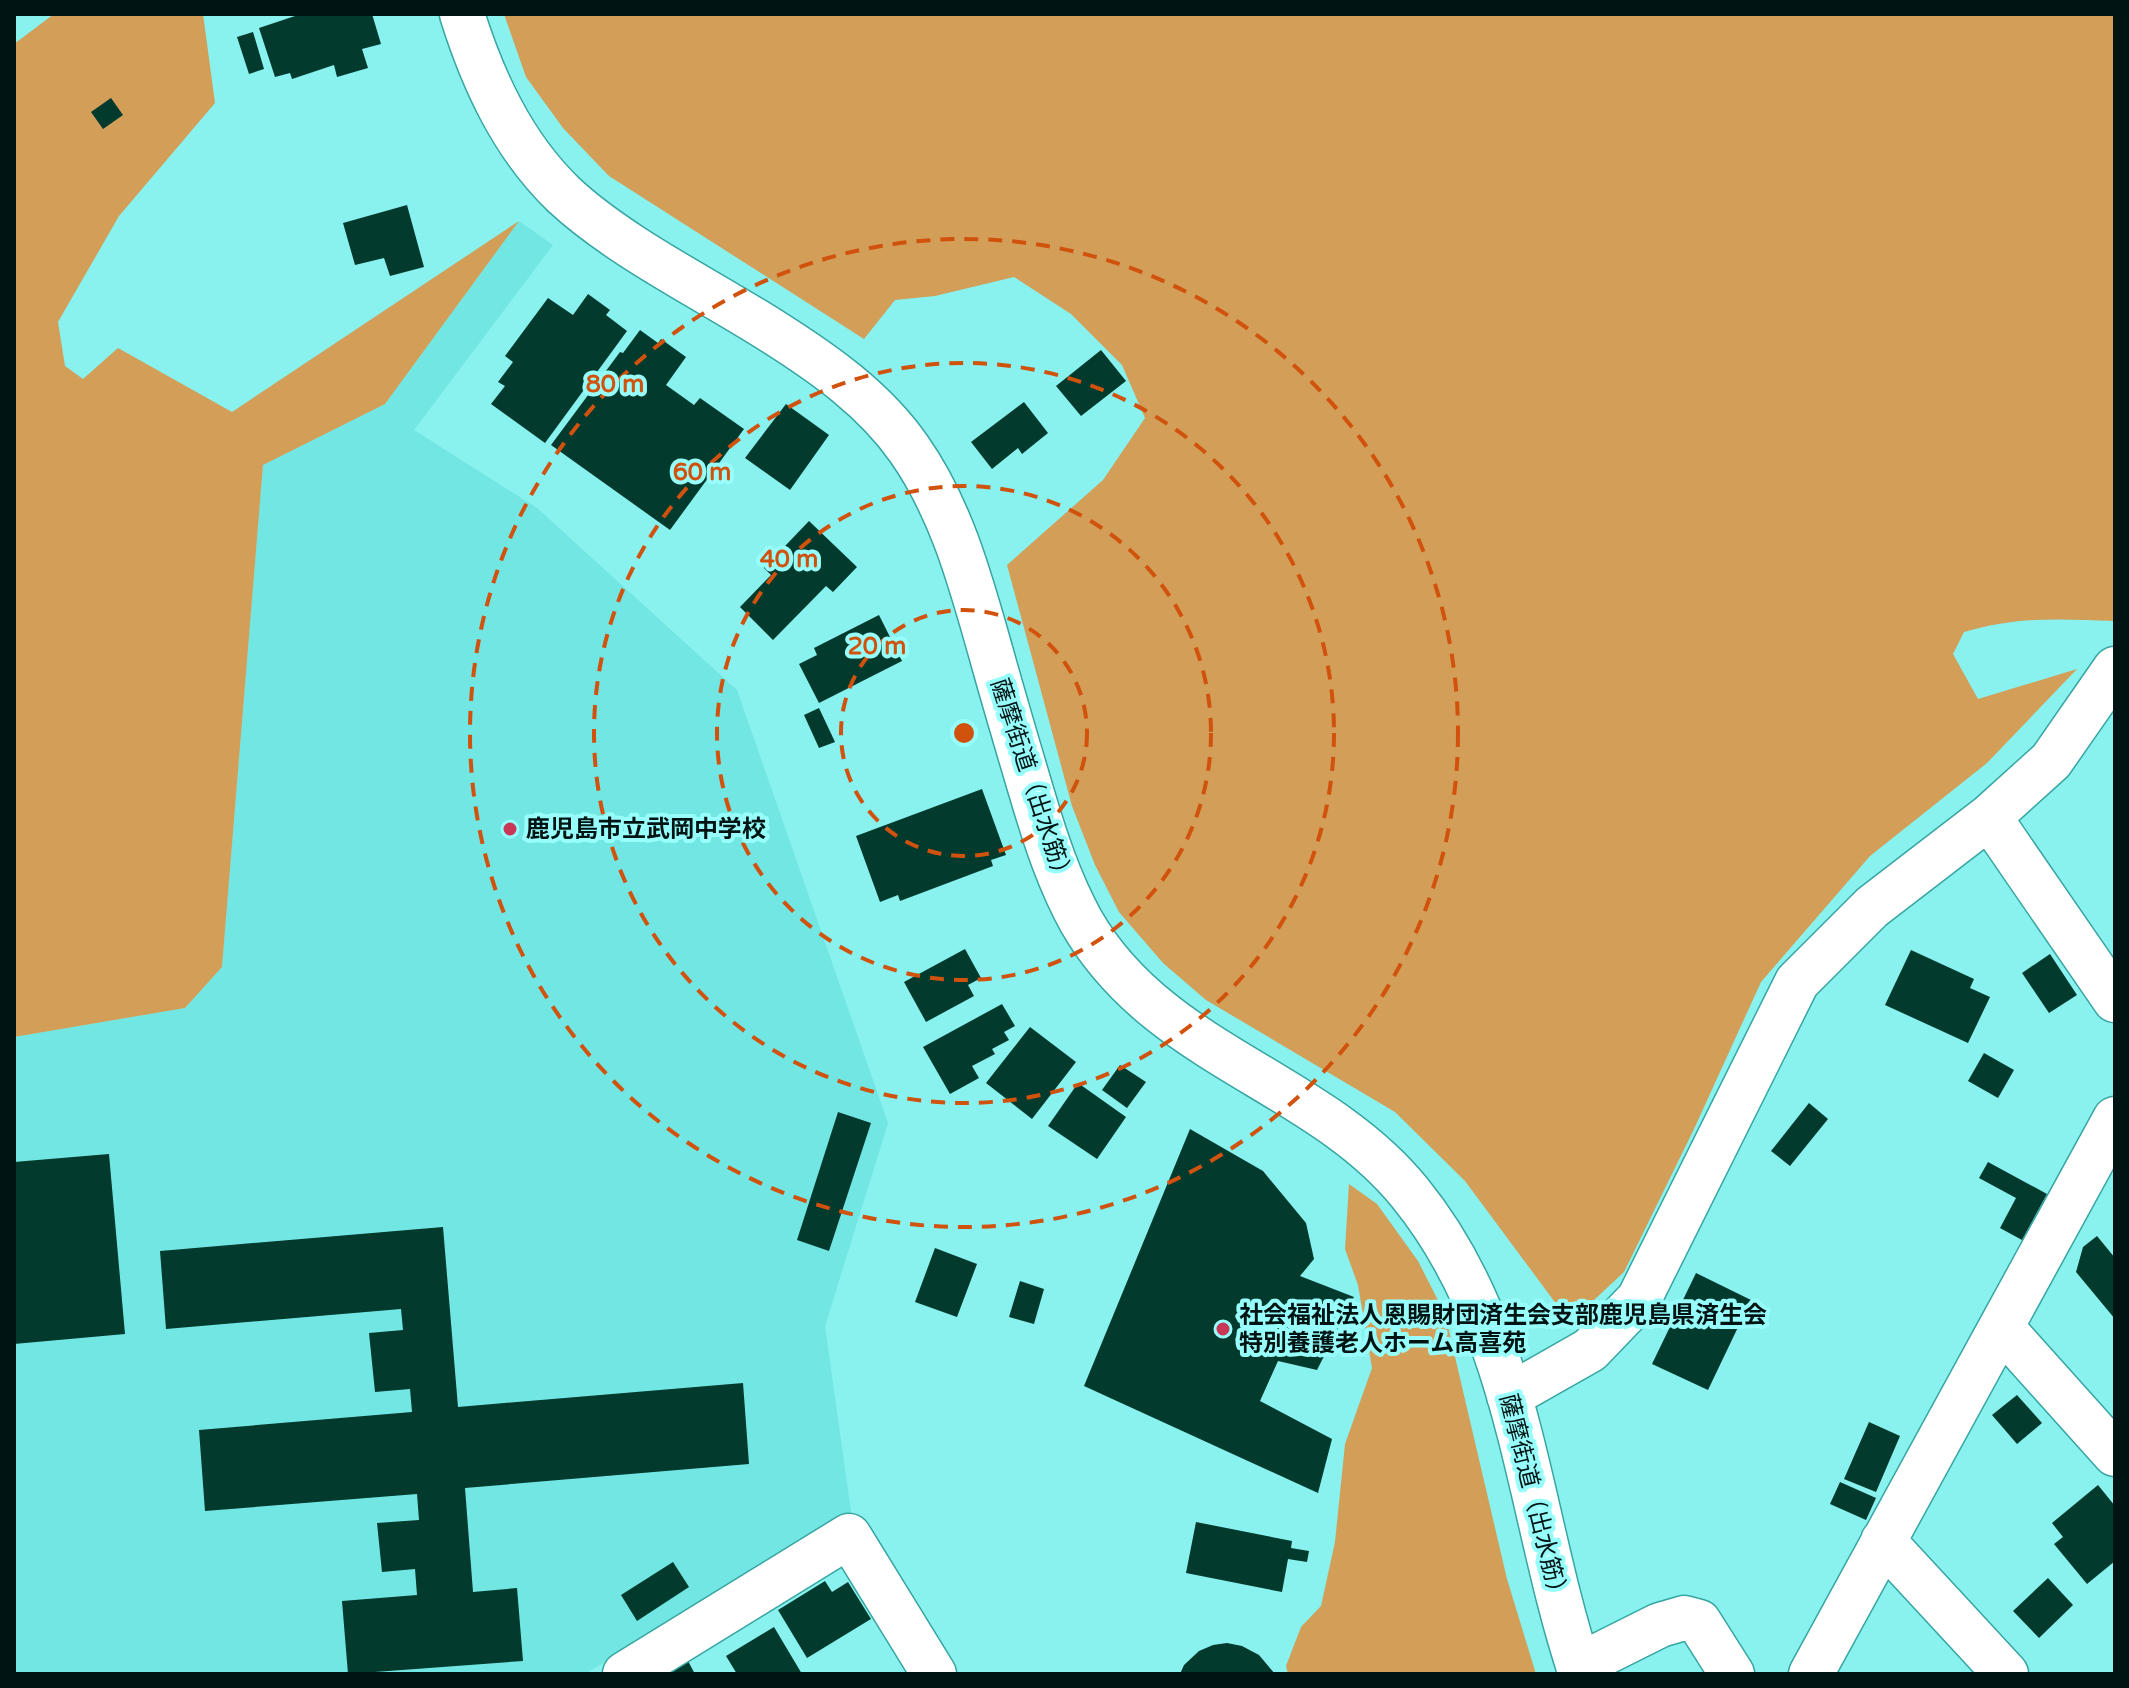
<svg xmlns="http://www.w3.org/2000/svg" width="2129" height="1688" viewBox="0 0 2129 1688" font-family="'Varela Round','Noto Sans JP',sans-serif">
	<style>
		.built { fill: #72e6e2 }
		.green { fill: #d29e58 }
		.building { fill: #023a2e }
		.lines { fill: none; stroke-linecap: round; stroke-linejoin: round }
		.minor-casing { stroke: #37a5a2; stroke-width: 47 }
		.minor { stroke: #fff; stroke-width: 44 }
		.ring { fill: none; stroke: #d1520d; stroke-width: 4; stroke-dasharray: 14 10 }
		.poi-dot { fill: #c83856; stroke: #97fefb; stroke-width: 3 }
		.labels { text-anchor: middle; stroke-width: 8; stroke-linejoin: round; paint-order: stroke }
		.street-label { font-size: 24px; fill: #001414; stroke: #97fefb }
		.poi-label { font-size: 24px; font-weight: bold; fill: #001414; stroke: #97fefb; text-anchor: start }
		.centre { fill: #d1520d; stroke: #97fefb; stroke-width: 4 }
		.ring-label { font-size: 24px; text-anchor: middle; font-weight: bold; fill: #d1520d; stroke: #97fefb; stroke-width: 8; stroke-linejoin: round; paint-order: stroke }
	</style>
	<rect width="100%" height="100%" fill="#89f1ee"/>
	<path class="built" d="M519 221 553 245 414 430 537 508 737 690 888 1123 825 1326 851 1512 585 1674H14V1037L185 1008 222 967 263 465 385 404Z"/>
	<path class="green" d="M54 14H203L215 103 119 216 58 322 65 366 83 379 118 348 232 412 519 221 385 404 263 465 222 967 185 1008 14 1037V44Z
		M504 14H2115V621C2060 619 2018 616 1964 632L1953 654 1978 699 2077 669 1987 763 1870 856 1761 982 1694 1129 1624 1272 1593 1301 1557 1305 1465 1181 1395 1112 1206 1000 1163 963 1119 912 1095 865 1072 806 1007 565 1103 480 1145 418 1122 365 1071 314 1014 277 935 296 895 300 864 339 609 176 563 128 526 77Z
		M1349 1184 1377 1204 1418 1261 1445 1314 1507 1579 1536 1674H1288L1286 1666 1301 1627 1321 1606 1335 1542 1345 1444 1372 1368 1358 1285 1345 1249Z"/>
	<path class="building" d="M301 14H372L381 44 362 49 368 68 337 77 334 65 292 79 290 73 275 77 259 28Z
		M253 32 264 69 249 74 237 37Z
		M111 98 123 115 103 129 91 112Z
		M407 205 424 267 390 276 384 258 355 265 343 223Z
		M588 294 610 310 606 315 627 331 545 443 491 404 505 386 498 382 513 362 505 356 548 298 573 315Z
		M640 330 658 343 661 339 686 357 666 385 694 405 700 398 744 429 670 530 551 445 620 352 623 353Z
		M1101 350 1126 381 1081 416 1056 386Z
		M1024 402 1048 433 1022 454 1018 448 992 469 971 442Z
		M786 404 829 435 790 490 745 458Z
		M809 521 857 567 833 592 826 586 773 640 740 607 771 575 764 568Z
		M879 615 902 661 819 703 799 664 817 655 814 648Z
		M819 708 835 742 819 748 804 715Z
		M982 789 1006 855 991 860 993 866 900 901 898 895 880 902 856 836Z
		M965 949 981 978 968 985 974 996 926 1022 904 982Z
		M1911 950 1974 979 1970 988 1990 997 1968 1043 1885 1005Z
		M2050 954 2077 995 2049 1013 2022 973Z
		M1002 1004 1015 1026 1004 1032 1009 1040 992 1049 995 1054 972 1066 979 1078 950 1094 923 1047Z
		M1030 1027 1076 1062 1032 1119 986 1083Z
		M1984 1053 2014 1070 1998 1098 1968 1081Z
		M1120 1065 1146 1082 1127 1108 1102 1090Z
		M1078 1083 1126 1117 1097 1159 1048 1126Z
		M1809 1103 1828 1119 1790 1166 1771 1151Z
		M838 1112 871 1123 829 1251 797 1240Z
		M1190 1129 1263 1171 1306 1223 1314 1259 1300 1276 1354 1297 1317 1370 1278 1361 1260 1401 1332 1439 1318 1493 1084 1386Z
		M109 1154 125 1334 14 1344V1162Z
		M1988 1162 2047 1194 2022 1240 2000 1228 2016 1198 1979 1178Z
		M443 1227 458 1407 743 1383 749 1464 465 1488 473 1592 517 1588 523 1661 348 1674 342 1601 417 1595 415 1569 382 1572 377 1523 419 1520 417 1494 205 1511 199 1430 412 1412 410 1389 375 1392 369 1333 403 1330 401 1309 166 1329 160 1251Z
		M2097 1236 2115 1258V1319L2076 1272 2083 1247Z
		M935 1248 977 1264 957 1317 915 1302Z
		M1696 1273 1751 1300 1708 1390 1652 1364Z
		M1020 1281 1044 1289 1034 1324 1009 1317Z
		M2017 1395 2042 1423 2017 1444 1992 1415Z
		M1869 1422 1900 1436 1876 1492 1844 1479Z
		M1840 1482 1876 1498 1866 1520 1830 1504Z
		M2098 1485 2115 1506V1561L2087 1584 2054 1544 2063 1537 2052 1523Z
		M1196 1522 1292 1541 1291 1548 1309 1551 1307 1562 1288 1559 1282 1592 1186 1573Z
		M673 1562 689 1587 637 1621 621 1595Z
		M2048 1578 2073 1605 2039 1638 2013 1611Z
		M825 1581 832 1592 848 1582 871 1619 807 1658 778 1610Z
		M774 1627 802 1674H737L726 1656Z
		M1227 1643 1242 1646 1259 1655 1275 1674H1180L1184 1665 1199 1651 1213 1645Z
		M688 1661 695 1674H673L671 1670Z"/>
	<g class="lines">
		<g class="minor-casing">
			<path id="minor" d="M462 14C483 81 513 146 564 195 621 248 708 290 775 333 824 364 875 400 909 449 952 510 971 583 991 653 1004 700 1018 747 1032 794 1045 838 1059 881 1081 921 1158 1056 1319 1080 1410 1193 1522 1330 1527 1513 1581 1674
				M1989 817 2115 1000
				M2001 1327 2115 1454
				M1509 1396 1590 1350 1639 1299 1797 982 1872 907 1989 817 2051 761 2115 669
				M1883 1541 2006 1674
				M1578 1666 1660 1625 1684 1618 1699 1622 1732 1674
				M625 1674 849 1536 934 1674
				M1811 1674 2115 1119"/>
		</g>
		<use href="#minor" class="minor"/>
	</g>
	<g class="ring">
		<circle cx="964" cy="733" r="123"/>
		<circle cx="964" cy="733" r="247"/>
		<circle cx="964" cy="733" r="370"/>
		<circle cx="964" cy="733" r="494"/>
	</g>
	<g class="poi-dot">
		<circle cx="510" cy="829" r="8"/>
		<circle cx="1223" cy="1329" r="8"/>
	</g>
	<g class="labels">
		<g class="street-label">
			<text transform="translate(1032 782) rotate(72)" y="8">薩摩街道（出水筋）</text>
			<text transform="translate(1534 1499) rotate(76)" y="8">薩摩街道（出水筋）</text>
		</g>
		<g class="poi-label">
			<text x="526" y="837">鹿児島市立武岡中学校</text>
			<text x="1239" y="1323">社会福祉法人恩賜財団済生会支部鹿児島県済生会<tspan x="1239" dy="28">特別養護老人ホーム高喜苑</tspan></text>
		</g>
	</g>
	<circle cx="964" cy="733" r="12" class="centre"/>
	<g class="ring-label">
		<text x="615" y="392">80 m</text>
		<text x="702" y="480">60 m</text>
		<text x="789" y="567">40 m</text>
		<text x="877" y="654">20 m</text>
	</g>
	<rect width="2129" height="1688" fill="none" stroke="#001414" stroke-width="32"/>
</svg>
